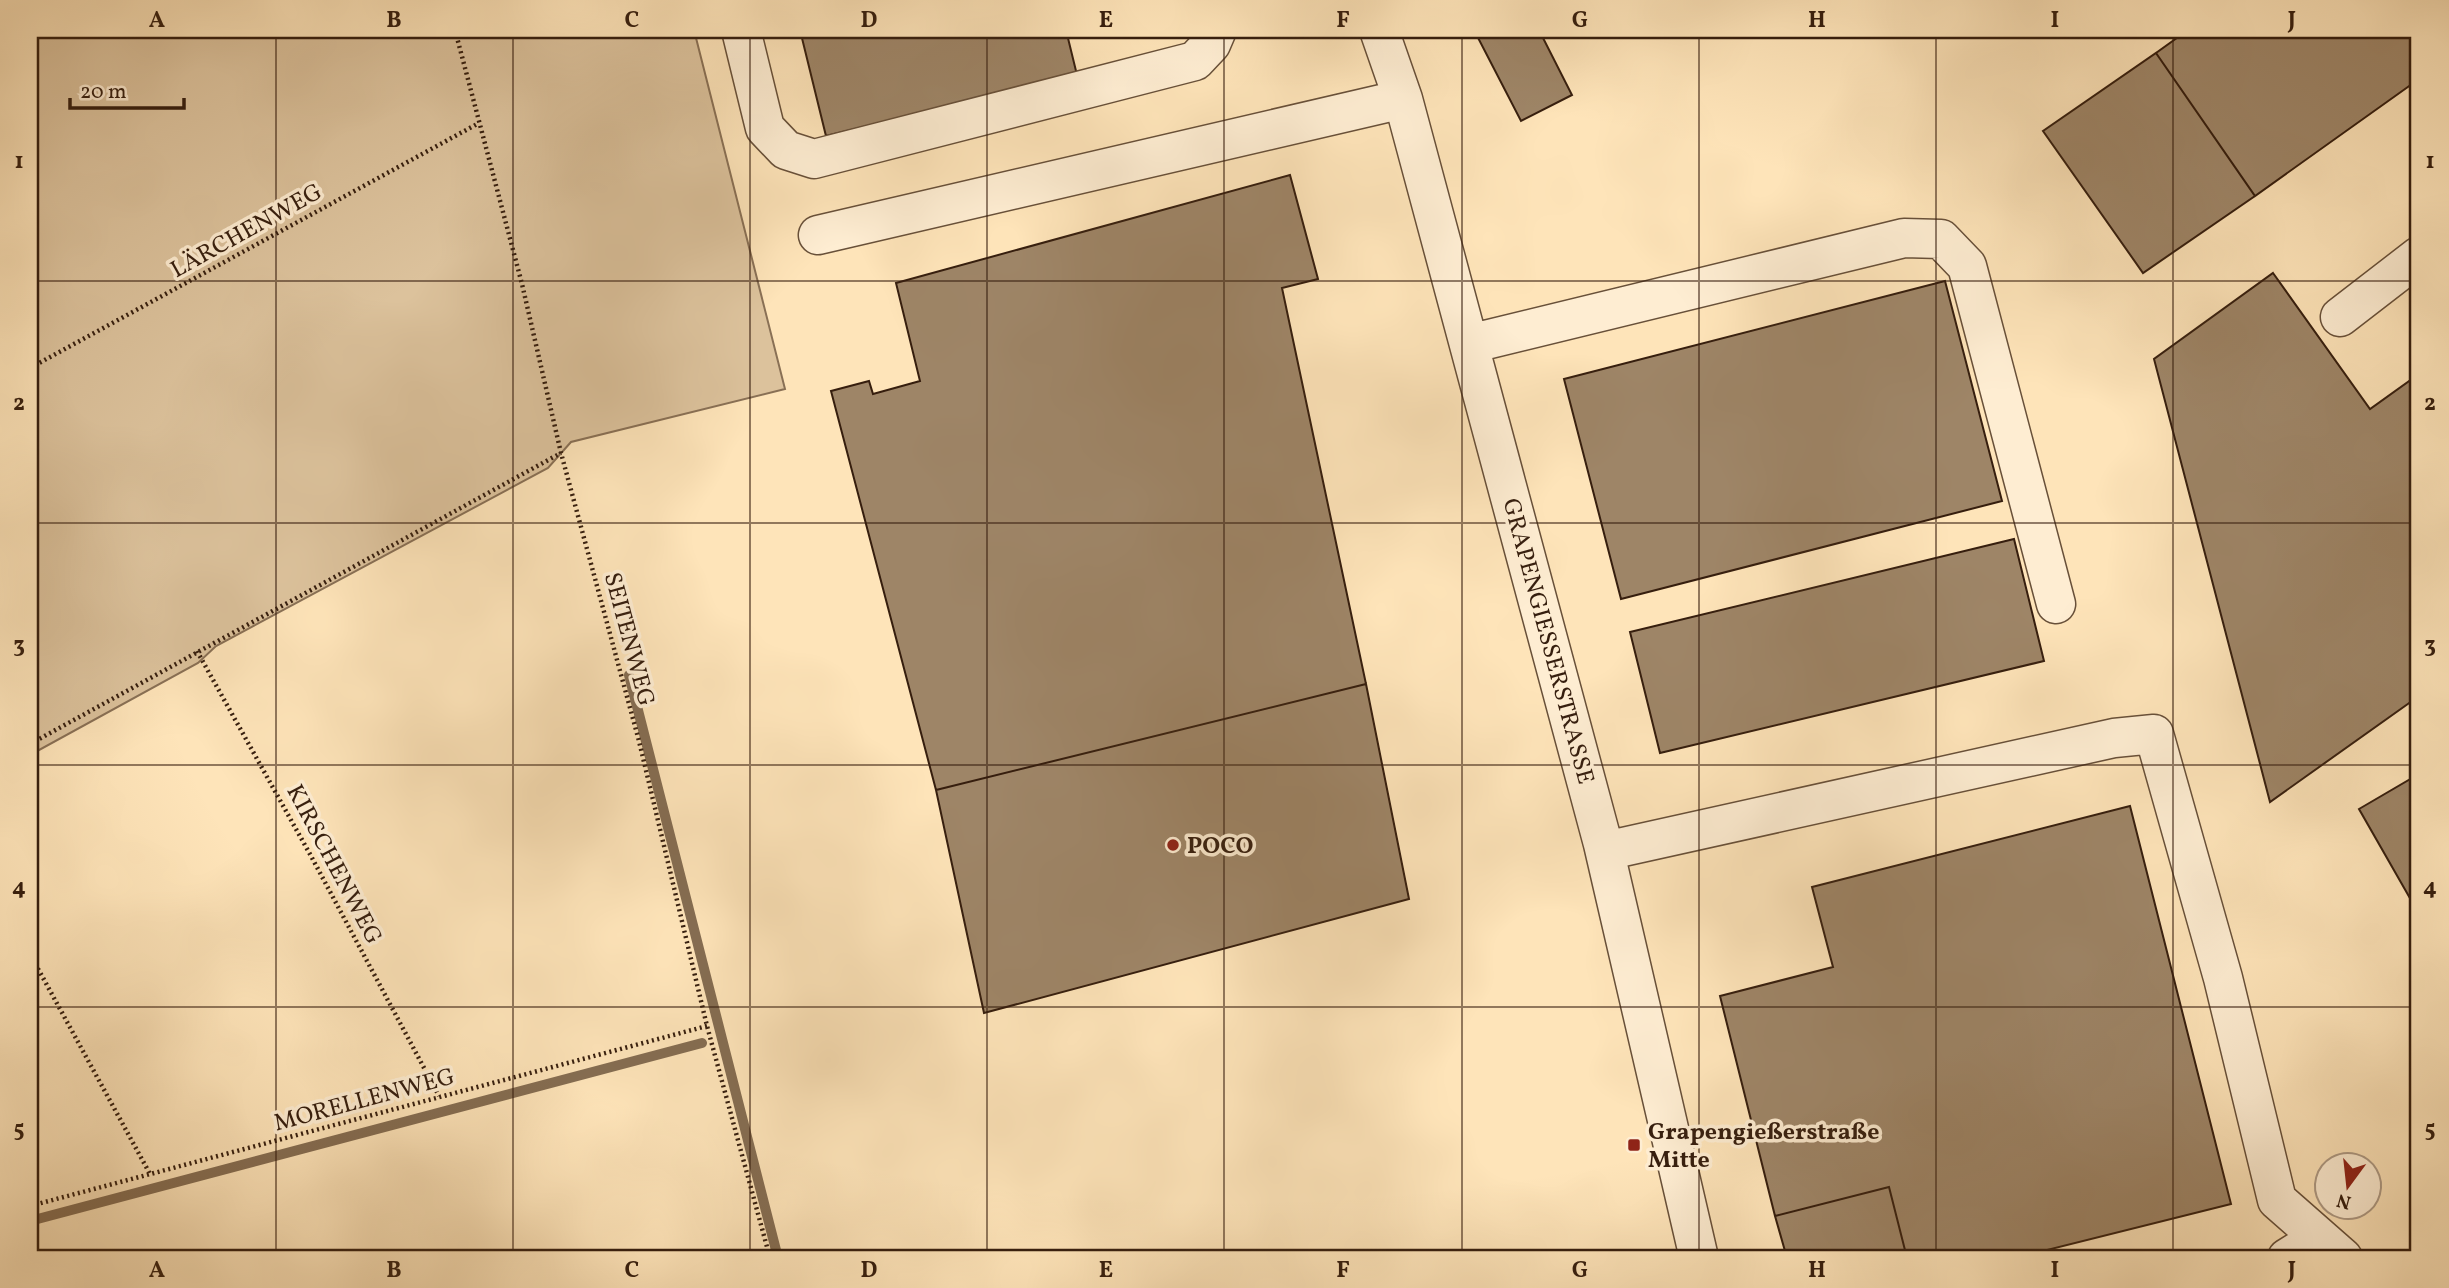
<svg xmlns="http://www.w3.org/2000/svg" width="2449" height="1288" viewBox="0 0 2449 1288" font-family="Vollkorn,serif">
	<style>
		.green { fill: #dcc29c; stroke: #897055; stroke-width: 2 }
		.lines { fill: none; stroke-linecap: round; stroke-linejoin: round }
		.stream { stroke: #856d52; stroke-width: 10 }
		.building { fill: #9e8567; stroke: #361e0e; stroke-width: 2 }
		.minor-casing { stroke: #685039; stroke-width: 41 }
		.path { stroke: #361e0e; stroke-width: 4.5; stroke-dasharray: 2 3.5; stroke-linecap: butt }
		.minor { stroke: #feedd2; stroke-width: 38 }
		.grid { fill: none; stroke: #361e0e; stroke-width: 2; stroke-opacity: 0.55 }
		.poi-dot { fill: #8f2418; stroke: #feedd2; stroke-width: 2.5 }
		.labels { text-anchor: middle; stroke-width: 7; stroke-linejoin: round; paint-order: stroke }
		.street-label { font-size: 24px; fill: #361e0e; stroke: #feedd2 }
		.poi-label { font-size: 24px; font-weight: bold; fill: #361e0e; stroke: #feedd2; text-anchor: start }
		.neatline { fill: none; stroke: #361e0e; stroke-width: 2.5 }
		.grid-label { font-size: 23px; text-anchor: middle; font-weight: bold; fill: #361e0e }
	</style>
	<rect width="100%" height="100%" fill="#fee4b9"/>
	<filter id="stains"><feTurbulence type="fractalNoise" baseFrequency=".00286" numOctaves="4"/><feColorMatrix values="0 0 0 0 .2 0 0 0 0 .09 0 0 0 0 .02 0 0 0 .5 -.17"/></filter>
	<radialGradient id="worn" r=".72"><stop offset=".6" stop-color="#630" stop-opacity="0"/><stop offset="1" stop-color="#630" stop-opacity=".3"/></radialGradient>
	<path class="green" d="M30 30H694L785 389 571 442 548 468 216 646 198 663 30 755Z"/>
	<g class="lines">
		<path class="stream" d="M629 675 778 1258
			M30 1221 702 1043"/>
	</g>
	<path class="building" d="M800 30H1066L1077 75 826 136Z
		M1474 30H1539L1572 95 1521 121Z
		M2188 30H2419V79L2255 196 2156 53Z
		M2156 53 2255 196 2143 273 2043 131Z
		M1290 175 1318 279 1282 288 1366 684 936 790 831 391 869 381 873 394 920 381 896 283Z
		M2273 273 2370 409 2419 374V696L2270 802 2154 359Z
		M1945 281 2002 501 1621 599 1564 379Z
		M2014 539 2044 661 1660 753 1630 632Z
		M1366 684 1409 899 984 1013 936 790Z
		M2419 774V914L2359 809Z
		M2130 806 2231 1204 2015 1258H1907L1889 1187 1775 1216 1720 996 1833 967 1812 887Z
		M1889 1187 1907 1258H1787L1775 1216Z"/>
	<g class="lines">
		<g class="minor-casing">
			<path id="minor" d="M741 30 765 128 786 150 814 159 1195 61 1211 44 1217 30
				M1379 30 1403 99 1603 844 1699 1258
				M818 235 1403 99
				M2340 317 2419 256
				M1469 344 1904 238 1941 239 1967 266 2056 604
				M1605 851 2114 738 2154 734 2223 978 2277 1200 2343 1258
				M2287 1258 2319 1238"/>
		</g>
		<path class="path" d="M455 30 522 284 561 453 639 741 707 1026 770 1258
			M30 368 479 123
			M197 651 311 856 439 1096
			M30 744 561 453
			M30 954 150 1174
			M30 1206 707 1026"/>
		<use href="#minor" class="minor"/>
	</g>
	<path class="grid" d="M276 30V1258M513 30V1258M750 30V1258M987 30V1258M1224 30V1258M1462 30V1258M1699 30V1258M1936 30V1258M2173 30V1258M30 281H2419M30 523H2419M30 765H2419M30 1007H2419"/>
	<g class="poi-dot">
		<circle cx="1173" cy="845" r="7"/>
		<rect x="1627" y="1138" width="14" height="14" rx="3.5"/>
	</g>
	<g class="labels">
		<g class="street-label">
			<text transform="translate(246 230) rotate(-29)" y="8">LÄRCHENWEG</text>
			<text transform="translate(630 639) rotate(75)" y="8">SEITENWEG</text>
			<text transform="translate(1549 641) rotate(75)" y="8">GRAPENGIESSERSTRASSE</text>
			<text transform="translate(335 864) rotate(62)" y="8">KIRSCHENWEG</text>
			<text transform="translate(364 1099) rotate(-15)" y="8">MORELLENWEG</text>
		</g>
		<g class="poi-label">
			<text x="1187" y="853">POCO</text>
			<text x="1648" y="1139">Grapengießerstraße<tspan x="1648" dy="28">Mitte</tspan></text>
		</g>
	</g>
	<rect width="2449" height="1288" fill="none" stroke="#fee4b9" stroke-width="77"/>
	<g transform="translate(2348 1186) rotate(195)"><circle r="33" fill="#feedd2" stroke="#ae9a84" stroke-width="2"/>
	<path d="M0-5L12 26L0 18L-12 26Z" fill="#8f2418"/>
	<text y="-10" font-size="19" font-weight="bold" text-anchor="middle" fill="#361e0e">N</text>
	</g>
	<path d="M70 98v10h114v-10" fill="none" stroke="#361e0e" stroke-width="3.5"/>
	<text x="80" y="98" font-size="21" fill="#361e0e" stroke="#feedd2" stroke-width="5" paint-order="stroke">20 m</text>
	<rect x="38" y="38" width="2372" height="1212" class="neatline"/>
	<g class="grid-label">
		<text x="157" y="27">A</text>
		<text x="394" y="27">B</text>
		<text x="632" y="27">C</text>
		<text x="869" y="27">D</text>
		<text x="1106" y="27">E</text>
		<text x="1343" y="27">F</text>
		<text x="1580" y="27">G</text>
		<text x="1817" y="27">H</text>
		<text x="2055" y="27">I</text>
		<text x="2292" y="27">J</text>
		<text x="19" y="168">1</text>
		<text x="2430" y="168">1</text>
		<text x="19" y="410">2</text>
		<text x="2430" y="410">2</text>
		<text x="19" y="652">3</text>
		<text x="2430" y="652">3</text>
		<text x="19" y="894">4</text>
		<text x="2430" y="894">4</text>
		<text x="19" y="1136">5</text>
		<text x="2430" y="1136">5</text>
		<text x="157" y="1277">A</text>
		<text x="394" y="1277">B</text>
		<text x="632" y="1277">C</text>
		<text x="869" y="1277">D</text>
		<text x="1106" y="1277">E</text>
		<text x="1343" y="1277">F</text>
		<text x="1580" y="1277">G</text>
		<text x="1817" y="1277">H</text>
		<text x="2055" y="1277">I</text>
		<text x="2292" y="1277">J</text>
	</g>
	<rect width="100%" height="100%" filter="url(#stains)"/>
	<rect width="100%" height="100%" fill="url(#worn)"/>
</svg>
